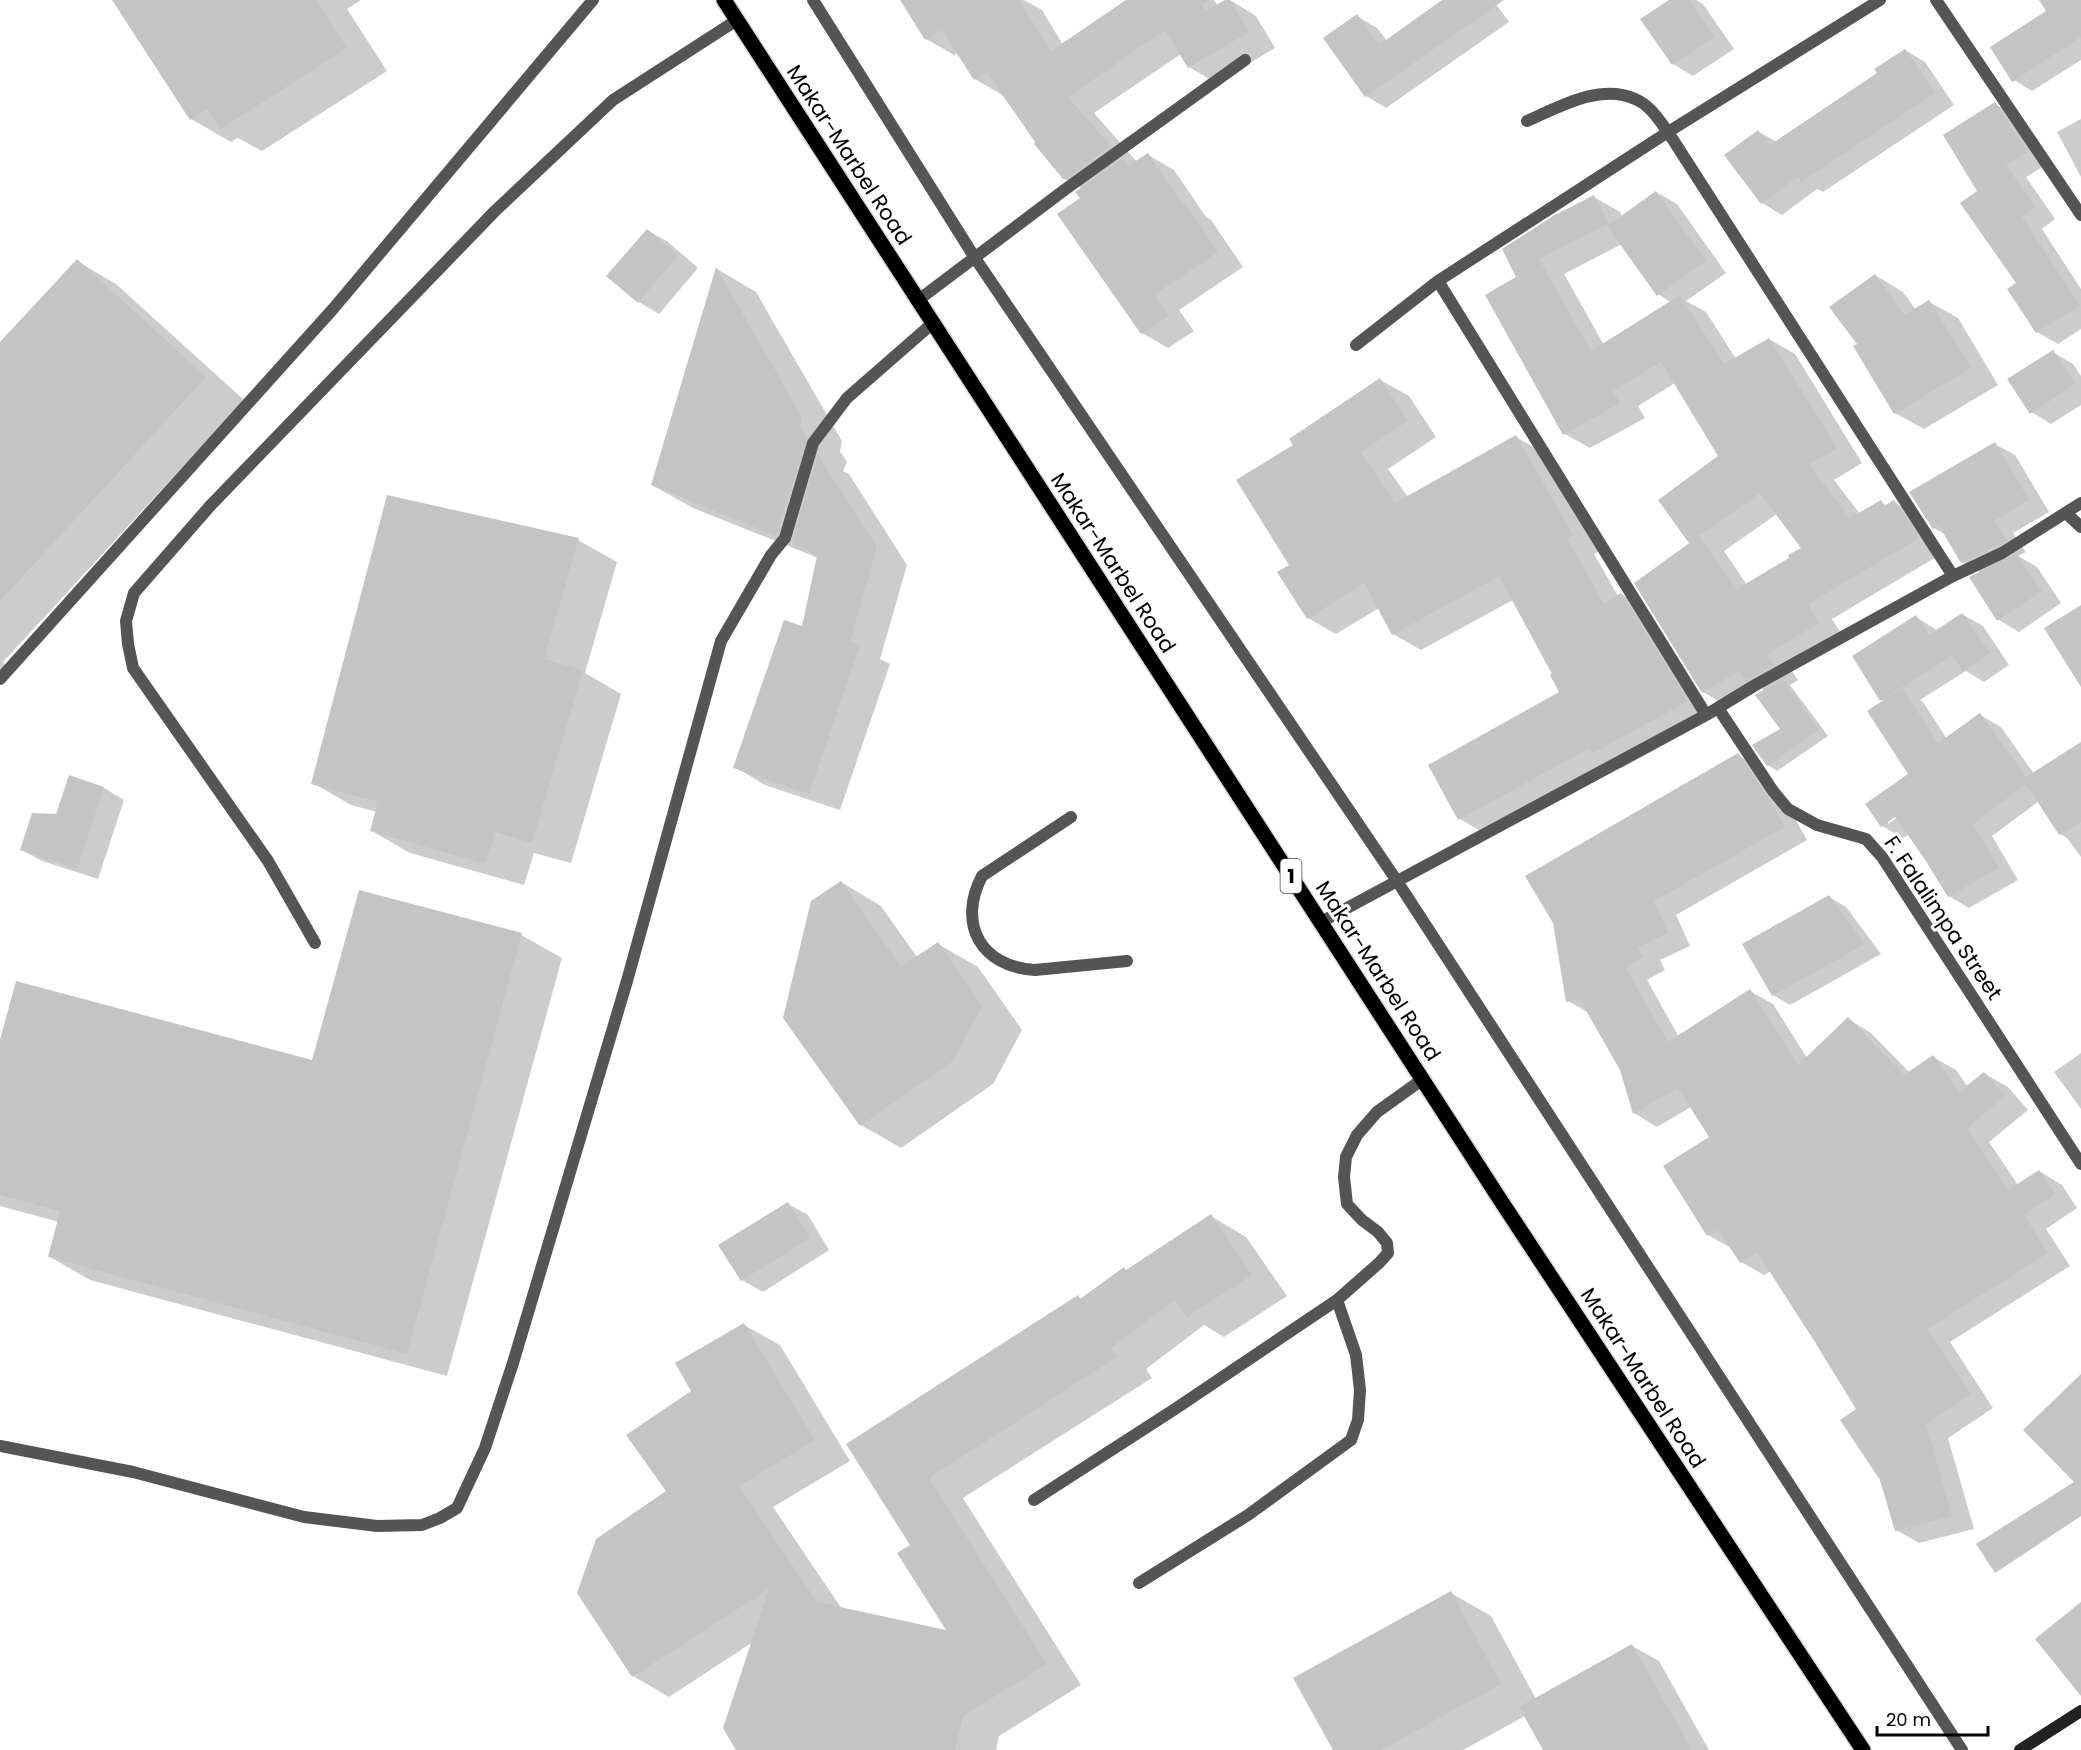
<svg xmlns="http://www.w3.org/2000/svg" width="2081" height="1750" viewBox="0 0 2081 1750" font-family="Poppins,sans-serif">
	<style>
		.shadow { fill: #0003; fill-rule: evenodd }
		.building { fill: #c4c4c4; fill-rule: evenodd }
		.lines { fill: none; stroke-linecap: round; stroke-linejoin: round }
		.primary-casing { stroke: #dbdbdb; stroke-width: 18 }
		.lane { stroke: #555; stroke-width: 12 }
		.street { stroke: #555; stroke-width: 12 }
		.secondary { stroke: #222; stroke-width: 12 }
		.primary { stroke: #000; stroke-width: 15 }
		.labels { text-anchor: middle; stroke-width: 6; stroke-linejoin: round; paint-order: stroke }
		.shield { fill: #fff; stroke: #4c4c4c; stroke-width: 1.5 }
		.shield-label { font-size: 20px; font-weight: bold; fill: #000 }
		.street-label { font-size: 21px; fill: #000; stroke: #fff }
	</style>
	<rect width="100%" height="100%" fill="#fff"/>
	<path class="shadow" d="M114 0H361L347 9 387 71 262 151 238 138 231 142 191 119Z
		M901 0H1024L1042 10 1063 45 1129 0H1214L1218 6 1230 0 1256 16 1275 48 1216 83 1189 67 1181 54 1094 113 1137 162 1148 155 1174 170 1206 217 1211 220 1243 267 1179 310 1194 331 1168 348 1142 333 1082 199 1083 189 1065 179 1002 95 975 79 958 52 954 55 926 39Z
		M1445 0H1493L1509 22 1386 108 1366 96 1357 16 1377 28 1387 41Z
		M1672 0H1696L1703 4 1734 49 1693 76 1673 64Z
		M2041 0H2081V60L2032 91 2014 80 2049 11Z
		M1905 50 1925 62 1954 105 1823 192 1817 189 1782 215 1762 203 1759 132 1777 142 1879 73Z
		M1995 104 2016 116 2047 164 2026 177 2055 219 2042 229 2081 289V329L2058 344 2037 332 1979 192Z
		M2081 119V177L2057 132Z
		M1656 192 1677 204 1726 273 1686 301 1706 312 1736 359 1769 339 1795 354 1862 463 1834 480 1860 514 1881 502 1888 506 1894 502 1920 517 1943 553 1832 619 1844 638 1791 670 1798 680 1790 685 1828 736 1777 771 1768 765 1782 730 1765 691 1760 688 1729 707 1703 692 1692 543 1690 542 1719 457 1675 383 1638 406 1645 418 1590 448 1565 434 1518 278 1594 197 1620 212 1622 217ZM1622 244 1658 294 1672 303 1604 345 1564 274ZM1777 514 1803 548 1791 558 1747 585 1724 551Z
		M647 230 668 242 698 268 659 314 639 302Z
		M77 261 116 284 244 400 3 662 10 669 0 678V345Z
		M717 269 756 292 842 441 840 451 847 462 843 471 849 474 907 565 880 659 890 664 840 810 765 785 735 767 803 628 818 558 693 508 652 485Z
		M1875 275 1903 292 1916 310 1929 302 1958 318 1998 385 1924 429 1895 413Z
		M2053 352 2073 364 2081 376V405L2051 424 2031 412Z
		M1380 380 1409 396 1436 437 1388 469 1408 497 1516 437 1544 453 1600 551 1594 554 1618 596 1621 594 1649 611 1715 717 1622 768 1616 765 1488 835 1460 819 1561 693 1554 674 1513 600 1421 650 1393 634 1379 608 1336 634 1308 618 1291 566 1295 446Z
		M1995 444 2015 455 2049 512 2013 533 2026 552 2018 556 2037 567 2061 603 2019 632 1999 620 1981 573 1962 562 1946 535 1934 528Z
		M578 540 617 562 585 673 621 694 571 863 534 853 524 885 410 853 372 831 377 812 351 805 313 783Z
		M1962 614 1983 626 2009 665 1984 682 1966 671 1920 700 1923 702 1947 739 1980 715 2001 727 2034 774 2081 744V857L2067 838 2060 834 2039 801 1992 836 2018 880 1969 908 1949 896 1909 834 1903 838 1882 826 1910 774 1885 701 1881 699 1916 617 1938 631ZM1901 812 1902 814 1888 824V820Z
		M1738 755 1761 768 1793 815 1807 840 1676 915 1690 946 1660 960 1665 970 1647 980 1679 1037 1750 991 1773 1004 1807 1058 1848 1019 1871 1033 1910 1073 1933 1057 1956 1070 1968 1087 1985 1074 2008 1087 2028 1110 1989 1142 2018 1185 2039 1171 2062 1185 2077 1208 2046 1229 2070 1266 1950 1342 1993 1408 1948 1438 1974 1529 1919 1543 1896 1530 1858 1409 1771 1271 1764 1275 1741 1262 1733 1249 1708 1235 1665 1166 1711 1138 1691 1107 1657 1127 1634 1113 1621 1070 1589 1013 1568 1001Z
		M70 777 104 788 124 800 98 879 42 861 22 850 57 815Z
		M841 882 881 906 917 957 938 944 978 967 1022 1030 993 1084 901 1148 861 1125Z
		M1829 897 1846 907 1881 954 1790 1005 1773 995Z
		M521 935 562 958 447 1376 90 1280 50 1257 59 1222 0 1206V1046L313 1062Z
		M2081 1053V1109L2054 1072Z
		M788 1204 808 1215 829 1250 763 1292 742 1280Z
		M1211 1216 1246 1237 1287 1296 1224 1337 1204 1325 1146 1369 1152 1378 963 1498 1081 1685 999 1736 996 1750H738L753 1642 669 1697 633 1676 579 1593 668 1491 693 1391 744 1325 780 1345 850 1461 773 1507 842 1609 949 1632 912 1545 848 1444 1078 1297 1082 1300 1124 1269 1128 1271Z
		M1451 1593 1491 1616 1536 1699 1632 1646 1659 1661 1709 1750H1545L1525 1716 1463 1750H1335Z"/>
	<path class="building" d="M112 0H316L347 48 221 129 208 109 190 120Z
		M900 0H1019L1051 51 1126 0H1209L1202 5 1206 11 1225 0H1230L1249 32 1188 68 1165 30 1068 97 1111 146 1064 180 1034 144 1035 142 987 72 974 80 942 30 925 40Z
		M1442 0H1504L1365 97 1323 38 1357 14 1379 45Z
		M1669 0H1689L1714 37 1672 65 1640 19Z
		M2039 0H2081V37L2012 82 1990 47 2046 11Z
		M1905 49 1935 93 1802 182 1798 177 1761 204 1724 155 1758 130 1770 145 1877 73 1874 69Z
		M1995 102 2028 152 2006 165 2035 207 2022 217 2080 305 2036 333 2007 289 2016 283 1960 203 1977 191 1943 135Z
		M1148 153 1183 205 1185 203 1218 252 1154 295 1169 316 1141 334 1057 214 1080 198 1075 192 1122 159 1128 166Z
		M1656 191 1706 261 1657 296 1607 226Z
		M1594 195 1609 224 1539 259 1591 351 1680 295 1724 364 1769 338 1837 448 1809 465 1850 518 1881 500 1884 506 1894 500 1919 538 1808 604 1819 623 1766 655 1774 665 1746 681 1739 671 1702 693 1634 583 1699 536 1689 543 1658 500 1718 456 1661 362 1613 391 1620 403 1563 435 1485 295 1516 277 1502 249 1553 216ZM1760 493 1801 548 1788 555 1789 558 1737 589 1699 536Z
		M647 229 678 255 638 303 606 276Z
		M77 259 206 377 0 601V342Z
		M716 267 802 417 800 427 807 438 776 536 651 485Z
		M1875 274 1904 315 1929 300 1971 368 1894 414 1853 346 1857 344 1829 307Z
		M2053 350 2075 384 2030 414 2007 379Z
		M1380 378 1408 421 1361 452 1395 503 1516 435 1573 535 1567 538 1604 604 1621 593 1688 701 1593 753 1590 748 1458 820 1428 765 1559 692 1550 675 1552 674 1499 576 1392 635 1364 583 1307 619 1277 572 1289 565 1236 480 1293 445 1289 439Z
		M1995 442 2029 500 1994 521 2007 540 1961 563 1939 526 1933 529 1909 492Z
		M818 455 877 547 850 642 860 645 809 794 733 768 784 620 802 626 817 556 792 542Z
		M387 495 579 538 544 659 583 670 532 843 495 832 486 864 370 831 378 802 311 784Z
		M2016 554 2042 591 1997 621 1969 577Z
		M2081 605V687L2044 628Z
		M1962 613 1990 653 1963 671 1952 656 1880 701 1852 656 1916 615 1929 635Z
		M1783 679 1819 730 1767 766 1752 745 1780 729 1755 695Z
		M1902 688 1938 743 1980 713 2026 777 2081 742V822L2059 835 2026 784 1973 824 1999 868 1948 897 1926 861 1895 817 1881 827 1865 804 1908 774 1867 711Z
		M1738 753 1770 801 1785 827 1654 901 1668 933 1638 947 1643 957 1625 967 1668 1042 1750 989 1798 1065 1848 1017 1904 1075 1933 1055 1959 1092 1984 1072 2005 1096 1967 1128 2008 1190 2039 1170 2055 1194 2024 1215 2048 1253 1927 1329 1971 1394 1926 1424 1952 1516 1895 1531 1880 1480 1840 1420 1856 1409 1813 1339 1757 1252 1740 1263 1718 1230 1707 1236 1663 1166 1709 1137 1678 1088 1633 1114 1620 1070 1580 1000 1566 1002 1553 923 1525 876Z
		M69 775 104 787 77 869 20 850 32 813 56 814Z
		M841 881 901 967 938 942 982 1006 953 1061 860 1126 783 1018 811 901Z
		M359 890 522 933 407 1354 48 1257 60 1211 0 1195V1040L16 981 312 1060Z
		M1829 895 1865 944 1772 996 1742 944Z
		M788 1202 810 1238 741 1281 718 1245Z
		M1211 1214 1252 1275 1187 1317 1175 1300 1111 1348 1117 1357 929 1478 1047 1664 963 1716 955 1750H736L723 1728 769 1589 632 1677 577 1593 596 1539 666 1491 626 1435 691 1391 675 1363 744 1323 815 1440 739 1486 817 1602 946 1630 897 1553 910 1545 846 1444 1078 1295 1080 1299 1124 1267 1126 1270Z
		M2081 1374V1516L1995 1573 1976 1544 2074 1482 2023 1430Z
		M1451 1591 1501 1684 1381 1750H1333L1293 1678Z
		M2081 1602V1696L2035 1639Z
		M1632 1644 1692 1750H1543L1519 1707Z"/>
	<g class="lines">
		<g class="primary-casing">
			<path id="primary" d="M724 0 1501 1201 1863 1750"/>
		</g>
		<path class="lane" d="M0 679 333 309 593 0
			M1071 817 982 876C957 924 981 967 1035 970L1127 961
			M315 943 268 861 133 668 128 644 126 621 134 593 210 506 495 211 613 100 737 20
			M0 1446 133 1472 304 1517 377 1526 422 1525 440 1518 457 1508 485 1448 513 1363 627 981 721 641 771 555 785 538 813 443 847 398 934 322
			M1034 1500 1175 1409 1337 1300 1379 1263 1388 1253 1387 1243 1378 1232 1362 1220 1347 1204 1344 1177 1346 1157 1357 1135 1377 1112 1423 1079
			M1139 1583 1248 1515 1351 1440 1358 1420 1360 1390 1356 1355 1337 1300"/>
		<path class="street" d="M813 0 975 258 1397 881 1962 1750
			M1936 0 2081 215
			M1527 121C1559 107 1600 83 1635 99 1650 105 1659 120 1668 132L1880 0
			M1438 281 1706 715
			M917 301 1063 191 1245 60
			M1356 345 1438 281 1668 132 1953 576
			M2066 513 2081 527
			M1718 708 1773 791 1788 809 1817 825 1866 839 1882 857 2081 1164
			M1321 922 1706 715 1757 684 1953 576 2002 553 2081 503"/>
		<path class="secondary" d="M2020 1750 2081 1711"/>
		<use href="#primary" class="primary"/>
	</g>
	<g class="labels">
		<rect class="shield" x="1280.5" y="859" width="21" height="34" rx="4.5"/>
		<g class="shield-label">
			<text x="1291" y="883">1</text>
		</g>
		<g class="street-label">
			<text transform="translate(849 155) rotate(57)" y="7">Makar-Marbel Road</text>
			<text transform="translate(1113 563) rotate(57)" y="7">Makar-Marbel Road</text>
			<text transform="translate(1943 918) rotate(56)" y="7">F. Falalimpa Street</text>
			<text transform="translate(1378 971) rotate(57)" y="7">Makar-Marbel Road</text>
			<text transform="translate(1643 1378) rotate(57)" y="7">Makar-Marbel Road</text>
		</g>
	</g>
	<path d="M1877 1726v9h111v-9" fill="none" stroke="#000000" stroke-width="3"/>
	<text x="1886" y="1726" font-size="18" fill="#000000" stroke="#ffffff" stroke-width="4.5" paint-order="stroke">20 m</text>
</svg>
